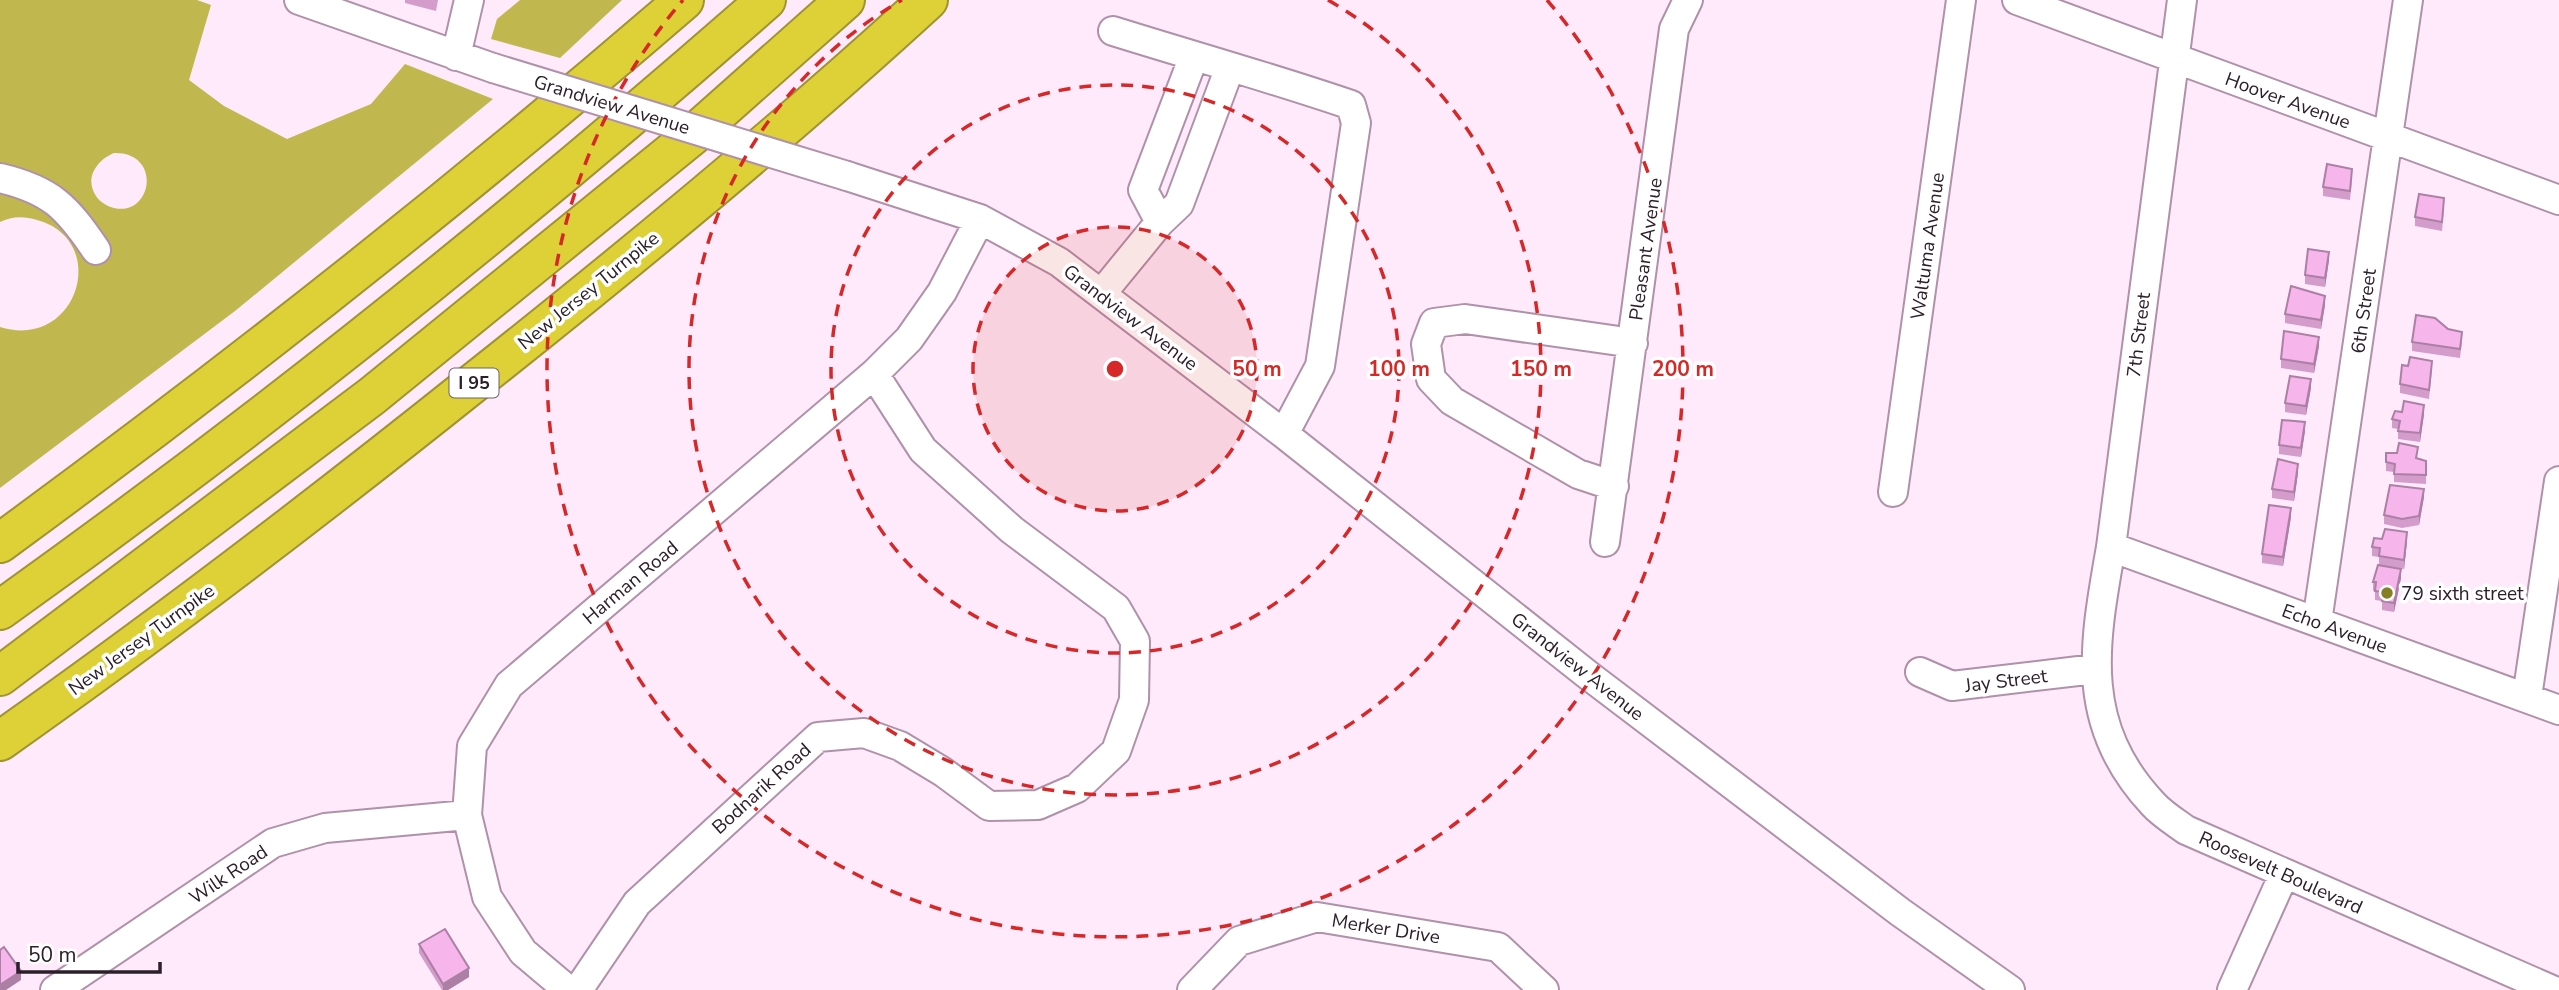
<svg xmlns="http://www.w3.org/2000/svg" width="2559" height="990" viewBox="0 0 2559 990" font-family="'Nunito Sans',sans-serif">
	<style>
		.forest { fill: #c0b84f; fill-rule: evenodd }
		.lines { fill: none; stroke-linecap: round; stroke-linejoin: round }
		.minor-casing { stroke: #af91a9; stroke-width: 32 }
		.highway-casing { stroke: #9f9332; stroke-width: 42 }
		.minor { stroke: #fff; stroke-width: 28 }
		.highway { stroke: #ddd137; stroke-width: 38 }
		.minor-bridge-casing { stroke: #af91a9; stroke-width: 32; stroke-linecap: butt }
		.minor-bridge { stroke: #fff; stroke-width: 28 }
		.wall { fill: #d49cca }
		.shaded-wall { fill: #ac7fa4 }
		.building { fill: #f6b5eb; stroke: #ac7fa4; stroke-width: 2 }
		.ring { fill: none; stroke: #d62828; stroke-width: 3.5; stroke-dasharray: 12 9 }
		.poi-dot { fill: #857e25; stroke: #fff; stroke-width: 2.5 }
		.labels { text-anchor: middle; stroke-width: 7; stroke-linejoin: round; paint-order: stroke }
		.shield { fill: #fff; stroke: #6b6369; stroke-width: 2 }
		.shield-label { font-size: 18px; font-weight: bold; fill: #2b2029 }
		.street-label { font-size: 19px; fill: #2b2029; stroke: #fff }
		.poi-label { font-size: 19px; fill: #2b2029; stroke: #fff; text-anchor: start }
		.centre { fill: #d62828; stroke: #fff; stroke-width: 3.5 }
		.ring-label { font-size: 21px; text-anchor: middle; font-weight: bold; fill: #d62828; stroke: #fff; stroke-width: 7; stroke-linejoin: round; paint-order: stroke }
	</style>
	<rect width="100%" height="100%" fill="#feeafa"/>
	<path class="forest" d="M0 0H197L211 5 189 80 224 106 287 139 371 104 405 64 493 99 235 311 0 488V327C78 351 111 240 37 220 24 216 12 216 0 222ZM114 153C163 152 152 217 114 208 107 206 100 202 96 196 84 178 97 160 114 153Z
		M520 0H622L560 58 491 39 497 19Z"/>
	<g class="lines">
		<g class="minor-casing">
			<path id="minor" d="M299 0 493 68
				M2017 0 2559 200
				M2182 0 2111 547C2094 644 2078 724 2153 804 2162 814 2175 822 2186 830L2552 990
				M1113 31C1193 56 1272 78 1351 105L1356 123 1320 366 1284 434
				M456 56 469 0
				M847 176 980 219 1059 262 1284 434 1588 675 1900 912 2010 990
				M0 178C51 190 67 207 96 250
				M1160 222 1143 190 1194 56
				M1102 293 1160 222 1179 204 1230 67
				M1614 486 1578 474 1452 401 1431 379 1426 344 1434 323 1465 319 1633 343
				M1893 492 1961 0
				M1605 542 1674 29 1688 0
				M2111 547 2559 710
				M2317 622 2408 0
				M1920 672 1952 686 2095 669
				M2527 697 2559 481
				M55 990 273 843 325 828 467 815
				M568 990 523 952 487 897 467 815 472 746 509 685 874 374 909 339 942 292 980 219
				M578 990 637 903 818 737 864 733 900 746 943 772 989 806 1038 805 1077 788 1116 751 1134 700 1135 641 1116 608 1012 530 923 450 874 374
				M1192 990 1239 941 1317 917 1498 947 1544 990
				M2232 990 2284 874"/>
		</g>
		<g class="highway-casing">
			<path id="highway" d="M0 543C235 371 463 191 684 0
				M0 610C265 421 521 215 766 0
				M0 676 372 396 693 135 845 0
				M0 741C163 626 321 505 476 381 630 259 783 133 928 0"/>
		</g>
		<use href="#minor" class="minor"/>
		<use href="#highway" class="highway"/>
		<g class="minor-bridge-casing">
			<path id="minor-bridge" d="M493 68 847 176"/>
		</g>
		<use href="#minor-bridge" class="minor-bridge"/>
	</g>
	<path class="wall" d="M405 0H438L436 11 405 3Z
		M2352 178 2350 200 2323 196V187Z
		M2444 207 2442 231 2415 226V217Z
		M2329 260 2325 287 2305 284V275Z
		M2325 305 2321 329 2285 323V314Z
		M2462 341 2460 358 2412 351V342Z
		M2319 346 2314 373 2281 368V359Z
		M2432 370 2429 399 2400 393V384Z
		M2311 388 2306 415 2285 412V403Z
		M2402 412 2424 414 2420 442 2398 439V429L2392 428V419Z
		M2305 431 2301 457 2279 454V445Z
		M2417 458 2426 461V484L2394 482V472L2386 471V462Z
		M2298 473 2294 501 2272 498V489Z
		M2424 497 2419 525 2402 528 2384 524V515Z
		M2291 517 2283 566 2262 563V554Z
		M2382 539 2407 541 2404 569 2384 566 2401 578 2394 612 2382 610V601L2375 600V591H2373V582L2379 565V557L2372 556V547Z
		M419 944 469 977 448 990H442L419 953Z"/>
	<path class="shaded-wall" d="M2329 252V260L2325 287V278Z
		M2325 296V305L2321 329V320Z
		M2319 337V346L2314 373V364Z
		M2311 379V388L2306 415V406Z
		M2424 405V414L2420 442V433Z
		M2305 422V431L2301 457V448Z
		M2298 464V473L2294 501V492Z
		M2424 489V497L2419 525V516Z
		M2291 508V517L2283 566V557Z
		M2407 532V541L2404 569V560Z
		M2401 569V578L2394 612V603Z
		M469 968V977L448 990H443V984Z
		M21 971V980L6 990H0V985Z"/>
	<path class="building" d="M2327 164 2352 169 2350 191 2323 187Z
		M2419 194 2444 198 2442 222 2415 217Z
		M2308 249 2329 252 2325 278 2305 275Z
		M2291 286 2325 296 2321 320 2285 314Z
		M2416 315 2435 318 2448 329 2462 332 2460 349 2412 342Z
		M2284 331 2319 337 2314 364 2281 359Z
		M2410 357 2432 361 2429 390 2400 384 2402 365 2408 366Z
		M2290 376 2311 379 2306 406 2285 403Z
		M2404 401 2424 405 2420 433 2398 431 2400 421 2392 419 2395 411 2402 412Z
		M2282 420 2305 422 2301 448 2279 445Z
		M2399 443 2418 447 2416 458 2426 461V475L2394 474 2395 464 2386 462V453H2397Z
		M2278 459 2298 464 2294 492 2272 489Z
		M2390 485 2424 489 2419 516 2402 519 2384 515Z
		M2269 505 2291 508 2283 557 2262 554Z
		M2385 529 2407 532 2404 560 2379 556 2380 548 2372 547 2374 538 2382 539Z
		M2378 565 2401 569 2394 603 2382 601 2384 592 2375 591 2376 582H2373Z
		M445 929 469 968 443 984 419 944Z
		M4 947 21 971 0 985V950Z"/>
	<circle cx="1115" cy="369" r="142" fill="#d62828" fill-opacity=".12"/>
	<g class="ring">
		<circle cx="1115" cy="369" r="142"/>
		<circle cx="1115" cy="369" r="284"/>
		<path d="M1328 0A426 426 0 1 1 902 0"/>
		<path d="M1547 0A568 568 0 1 1 683 0"/>
	</g>
	<circle class="poi-dot" cx="2387" cy="593" r="7"/>
	<g class="labels">
		<rect class="shield" x="449.5" y="368.5" width="49" height="29" rx="5"/>
		<g class="shield-label">
			<text x="474" y="389">I 95</text>
		</g>
		<g class="street-label">
			<text transform="translate(2288 100) rotate(20)" y="7">Hoover Avenue</text>
			<text transform="translate(612 104) rotate(17)" y="7">Grandview Avenue</text>
			<text transform="translate(1927 246) rotate(-82)" y="7">Waltuma Avenue</text>
			<text transform="translate(1645 249) rotate(-82)" y="7">Pleasant Avenue</text>
			<text transform="translate(588 290) rotate(-39)" y="7">New Jersey Turnpike</text>
			<text transform="translate(2363 311) rotate(-82)" y="7">6th Street</text>
			<text transform="translate(1131 317) rotate(37)" y="7">Grandview Avenue</text>
			<text transform="translate(2138 335) rotate(-83)" y="7">7th Street</text>
			<text transform="translate(630 582) rotate(-40)" y="7">Harman Road</text>
			<text transform="translate(2335 628) rotate(20)" y="7">Echo Avenue</text>
			<text transform="translate(141 639) rotate(-36)" y="7">New Jersey Turnpike</text>
			<text transform="translate(1578 666) rotate(38)" y="7">Grandview Avenue</text>
			<text transform="translate(2006 680) rotate(-7)" y="7">Jay Street</text>
			<text transform="translate(761 788) rotate(-42)" y="7">Bodnarik Road</text>
			<text transform="translate(2281 872) rotate(24)" y="7">Roosevelt Boulevard</text>
			<text transform="translate(228 874) rotate(-34)" y="7">Wilk Road</text>
			<text transform="translate(1386 928) rotate(9)" y="7">Merker Drive</text>
		</g>
		<g class="poi-label">
			<text x="2401" y="600">79 sixth street</text>
		</g>
	</g>
	<circle cx="1115" cy="369" r="10" class="centre"/>
	<g class="ring-label">
		<text x="1257" y="376">50 m</text>
		<text x="1399" y="376">100 m</text>
		<text x="1541" y="376">150 m</text>
		<text x="1683" y="376">200 m</text>
	</g>
	<path d="M18 962v10h142v-10" fill="none" stroke="#2b2029" stroke-width="3.5"/>
	<text x="28" y="962" font-size="21" fill="#2b2029" stroke="#ffffff" stroke-width="5" paint-order="stroke">50 m</text>
</svg>
